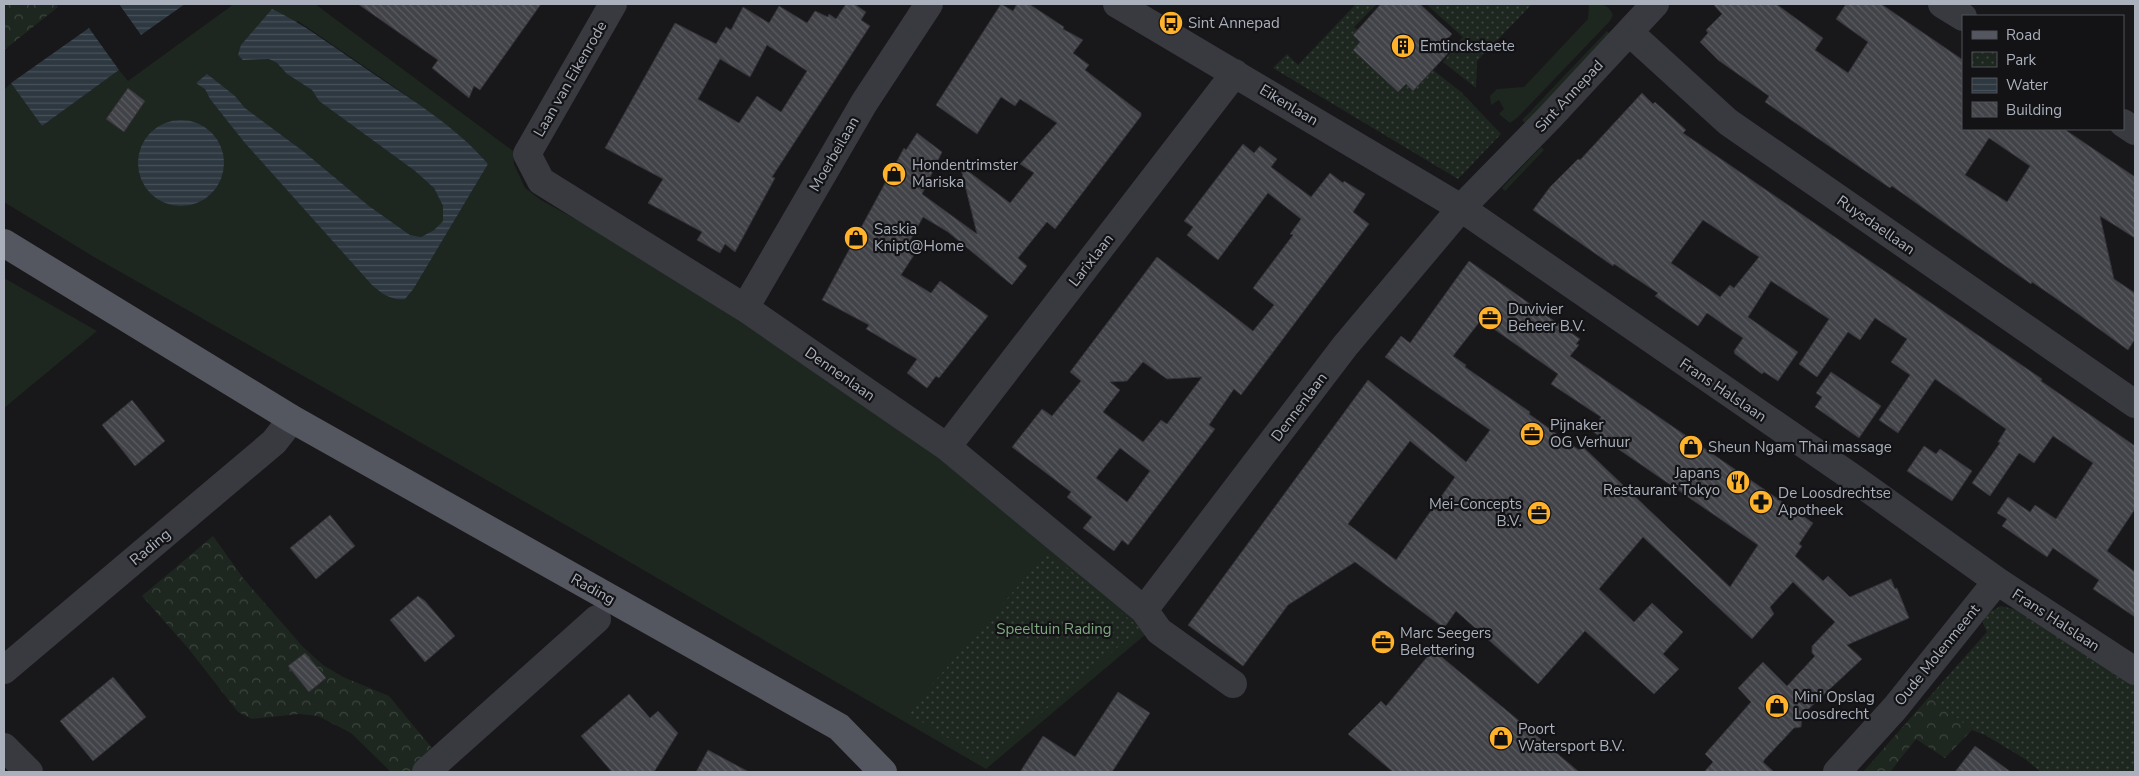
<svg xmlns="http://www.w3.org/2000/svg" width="2139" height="776" viewBox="0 0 2139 776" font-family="'Nunito Sans',sans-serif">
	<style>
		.grass { fill: #1e271f; fill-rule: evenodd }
		.forest { fill: url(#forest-crowns) }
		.park { fill: url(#park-dots) }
		.water { fill: url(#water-rules) }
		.building { fill: url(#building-back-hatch); stroke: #323237; fill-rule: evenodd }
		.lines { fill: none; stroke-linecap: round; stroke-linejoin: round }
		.minor { stroke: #393a40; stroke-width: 28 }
		.major { stroke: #555760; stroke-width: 28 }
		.labels { text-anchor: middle; stroke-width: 4.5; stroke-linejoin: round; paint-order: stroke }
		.poi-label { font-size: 15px; fill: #aab0bc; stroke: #131316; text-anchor: start }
		.street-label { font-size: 15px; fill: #aab0bc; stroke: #131316 }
		.park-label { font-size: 15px; fill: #7fa881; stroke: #131316 }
	</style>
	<defs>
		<pattern id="forest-crowns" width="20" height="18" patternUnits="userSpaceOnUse" patternTransform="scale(1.25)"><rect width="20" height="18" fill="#1e271f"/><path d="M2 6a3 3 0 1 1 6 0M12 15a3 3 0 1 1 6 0" fill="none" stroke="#3c443e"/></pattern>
		<pattern id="park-dots" width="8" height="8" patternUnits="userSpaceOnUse" patternTransform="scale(1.25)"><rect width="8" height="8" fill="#1e271f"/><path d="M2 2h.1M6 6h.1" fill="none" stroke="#3c443e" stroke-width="1.8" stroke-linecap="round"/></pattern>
		<pattern id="water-rules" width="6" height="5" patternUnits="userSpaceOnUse" patternTransform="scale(1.25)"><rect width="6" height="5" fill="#2d3840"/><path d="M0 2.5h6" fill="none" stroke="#49525a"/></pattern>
		<pattern id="building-back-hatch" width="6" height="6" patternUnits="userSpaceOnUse" patternTransform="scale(1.25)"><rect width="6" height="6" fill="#424348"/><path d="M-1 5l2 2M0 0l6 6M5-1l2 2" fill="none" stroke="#5b5c60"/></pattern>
	</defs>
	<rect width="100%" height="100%" fill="#18181b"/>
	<path class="grass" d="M234 4H315L513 151 514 164 525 188 541 200 606 236 736 319 945 460 1152 629 986 769 571 528 94 257 4 202V90L11 83 42 126 119 70 128 81ZM298 21 409 97 451 130 488 164 414 288 371 284 246 143 210 99 205 89 235 96 245 108 303 151 369 206 410 235 421 237 434 230 443 221V206L434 188 415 171 319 101 312 90 287 74 277 63 269 59 243 60ZM201 125 217 140 213 192C192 211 164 208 146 187Z
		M1589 4C1601 4 1608 3 1613 15L1610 21 1518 117 1510 123 1499 114 1504 109 1499 100 1491 105 1490 96 1497 89 1524 87 1588 19Z
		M1607 31 1613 37 1528 126 1522 120Z
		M1541 147 1544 150 1505 191 1502 188Z
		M4 278 97 331 4 408Z"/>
	<path class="forest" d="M4 4H56L58 7 4 50Z
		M213 536 243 578 303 647 323 665 343 677 389 696 436 753 414 772H391L351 733 318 716 299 714 252 719 238 712 188 648 142 596Z
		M1930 696 1972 730 1945 758 1916 739 1890 772H1863Z"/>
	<path class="park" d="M1356 4H1377L1354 27 1358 30 1353 35 1360 42 1353 50 1387 78 1385 80 1398 92 1406 84 1413 91 1433 70 1461 92 1501 134 1458 179 1273 68 1287 54 1298 65Z
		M1426 4H1532L1477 61 1476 88 1443 62 1463 37Z
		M1048 552 1140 628 986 761 907 713Z
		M2001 606 2017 610 2135 682V772H2041L2025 759 1985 735 1972 730 1930 696 1987 632 1983 623 1986 614Z"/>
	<path class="water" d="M119 4H185L141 35Z
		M272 9C304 24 332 46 362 66 404 95 454 124 488 164L414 288 405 299C391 301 381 293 371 284L245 143 210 99 205 89 196 83 207 74 235 96 245 108 303 151 369 206 410 235 421 237 434 230 443 221V206L434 188 415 171 319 101 312 90 287 74 277 63 269 59 243 60 238 55 241 45Z
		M89 28 119 70 42 126 11 83Z
		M138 163a43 43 0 1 1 86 0a43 43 0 1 1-86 0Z"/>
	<path class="building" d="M358 4H541L480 90 474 86 469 98 432 68 438 60Z
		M846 4H854L866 12 861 20 870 26 772 177 775 178 735 252 725 244 720 253 697 240 702 232 648 203 663 179 605 148 675 23 716 44 726 27 731 30 743 7 769 23 779 6 807 23 815 11 828 17 829 14 836 19ZM767 45 807 71 781 112 757 96 739 123 698 99 720 59 750 77Z
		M1001 4 1013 11 1017 4H1029L1064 27 1063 29 1083 40 1073 53 1089 65 1085 70 1141 113V116L1055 229 1047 222 1018 258 1027 266 1012 285 948 232 923 217 905 250 914 255 901 275 931 293 940 281 988 316 939 378 936 376 927 388 907 373 917 359 866 329 869 325 822 300 904 148 906 150 917 133 942 152 922 194 977 234 960 165 1010 203 1034 173 1020 164 1057 123 1020 99 1015 106 1001 97 977 134 936 105Z
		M1381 4H1420L1452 34 1445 42 1452 49 1413 91 1406 84 1398 92 1353 50 1360 42 1353 35Z
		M1713 4H1776L1823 38 1815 50 1848 73 1868 42 1836 19 1846 4H1881L1963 60V129H2064L2135 177V238L2100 216 2114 279 2135 293V339L2128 350 2070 308 2032 282 2031 284 1892 186 1890 188 1765 102 1769 96 1718 60 1700 42 1708 33 1706 30 1722 14ZM1989 138 2030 166 2007 202 1965 175Z
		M128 88 145 101 124 132 106 119Z
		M1642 93 1653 104 1655 102 1686 130 1683 133 2042 379 2041 381 2135 446V509L2107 551 2135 572V617L2093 589 2099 580 2053 548 2047 557 2002 526 2007 519 1997 513 2008 497 2030 512 2035 505 2056 519 2093 463 2053 436 2034 463 2019 453 1990 496 1972 483 2000 443 1998 442 2006 429 1935 379 1898 433 1879 420 1910 375 1891 362 1907 339 1875 318 1860 340 1848 332 1817 377 1799 364 1829 319 1771 281 1748 317 1798 352 1778 381 1764 372 1762 374 1735 354 1734 351 1743 338 1707 313 1698 326 1655 296 1658 293 1614 264 1613 266 1533 210 1550 187 1578 159 1580 160ZM1703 220 1759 257 1734 288 1730 285 1720 297 1671 263Z
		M1243 144 1254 153 1260 146 1277 159 1271 167 1311 197 1330 173 1343 183 1344 181 1365 194 1353 212 1369 224 1241 395 1234 389 1209 425 1215 429 1128 545 1122 540 1114 551 1083 528 1092 517 1067 497 1071 492 1012 447 1042 409 1052 416 1081 381 1070 372 1157 257 1253 331 1274 305 1253 288 1293 235 1290 234 1301 219 1268 193 1218 260 1187 235 1193 227 1184 221ZM1143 362 1167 379 1202 377 1167 424 1161 420 1143 442 1103 412 1120 390 1110 382 1127 381ZM1120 448 1150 471 1127 502 1096 478Z
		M1469 261 1580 339 1576 344 1579 345 1570 356 1813 523 1799 544 1802 546 1795 556 1823 581 1828 576 1850 597 1891 579 1895 589 1897 588 1909 618 1847 645 1862 659 1802 715 1801 727 1794 728 1765 759 1763 762 1774 772H1704L1713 762 1705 754 1751 702 1738 688 1763 662 1787 686 1815 656 1812 653V646L1835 622 1793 582 1770 607 1774 614 1752 639 1643 537 1599 589 1634 622 1652 603 1683 632 1663 654 1679 669 1654 694 1585 631 1538 684 1456 611 1444 628 1355 562 1288 605 1243 666 1188 625 1368 380 1466 462 1490 430 1385 357 1401 336 1410 343ZM1481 320 1558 374 1551 384 1601 417 1592 431 1758 545 1730 587 1582 446 1579 450 1529 414 1530 412 1465 367 1466 365 1453 356ZM1410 441 1455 477 1396 560 1348 524Z
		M1831 372 1881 406 1859 438 1815 407 1822 397 1816 393Z
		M132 400 165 441 135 466 102 425Z
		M1924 446 1936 454 1940 449 1972 471 1952 501 1907 471Z
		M330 515 355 546 316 579 290 548Z
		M418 596 425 601 455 636 425 662 390 620Z
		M1433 650 1511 714 1579 772H1393L1348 734 1381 701 1386 706Z
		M305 653 326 678 309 692 288 666Z
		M113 677 146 717 93 761 60 721Z
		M1118 692 1150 713 1112 772H1020L1043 736 1075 757Z
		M629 694 650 718 658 711 678 733 654 772H612L581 736Z
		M1975 746 2011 772H1955Z
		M708 750 749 772H696Z"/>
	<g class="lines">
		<path class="minor" d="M613 4 527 154 541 181 745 308 947 447 1144 610 1345 346 1461 208 1550 117 1655 4
			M1117 4 1461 208 1856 480 1997 581 2135 671
			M1942 4 1963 17
			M1629 32 1728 122 2135 404
			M2123 123 2135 131
			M745 308 864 103 929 4
			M947 447 1235 73
			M1144 610 1159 631 1233 684
			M4 670 274 442 292 419
			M4 747 29 772
			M426 772 597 619
			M1837 772 1895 708 1997 581"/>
		<path class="major" d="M4 243 292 419 839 727 883 772"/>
	</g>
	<defs>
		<g id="bus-disc" transform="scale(1.25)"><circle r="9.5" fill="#ffb32c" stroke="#131316"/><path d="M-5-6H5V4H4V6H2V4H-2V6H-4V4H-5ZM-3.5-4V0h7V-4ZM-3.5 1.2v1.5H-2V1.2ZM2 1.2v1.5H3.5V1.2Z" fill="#111"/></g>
		<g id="building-disc" transform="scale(1.25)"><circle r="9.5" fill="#ffb32c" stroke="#131316"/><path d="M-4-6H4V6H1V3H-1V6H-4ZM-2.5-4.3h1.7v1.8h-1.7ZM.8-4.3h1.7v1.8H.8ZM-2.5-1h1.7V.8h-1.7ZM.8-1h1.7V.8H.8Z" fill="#111"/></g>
		<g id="shop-disc" transform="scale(1.25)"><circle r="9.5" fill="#ffb32c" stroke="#131316"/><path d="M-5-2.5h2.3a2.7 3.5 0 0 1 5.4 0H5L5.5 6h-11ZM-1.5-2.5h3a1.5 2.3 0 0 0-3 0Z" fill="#111"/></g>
		<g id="office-disc" transform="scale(1.25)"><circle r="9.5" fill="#ffb32c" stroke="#131316"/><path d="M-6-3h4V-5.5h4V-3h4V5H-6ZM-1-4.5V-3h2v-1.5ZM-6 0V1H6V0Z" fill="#111"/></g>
		<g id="restaurant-disc" transform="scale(1.25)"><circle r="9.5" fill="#ffb32c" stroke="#131316"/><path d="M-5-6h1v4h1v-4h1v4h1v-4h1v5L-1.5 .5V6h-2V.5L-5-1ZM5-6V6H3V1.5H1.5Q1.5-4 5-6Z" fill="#111"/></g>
		<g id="pharmacy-disc" transform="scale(1.25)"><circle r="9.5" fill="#ffb32c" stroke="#131316"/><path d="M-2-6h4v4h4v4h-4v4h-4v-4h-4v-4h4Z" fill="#111"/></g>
	</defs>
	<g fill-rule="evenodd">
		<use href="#bus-disc" x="1171" y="23"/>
		<use href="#building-disc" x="1403" y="46"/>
		<use href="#shop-disc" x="894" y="174"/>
		<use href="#shop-disc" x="856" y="238"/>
		<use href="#office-disc" x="1490" y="318"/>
		<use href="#office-disc" x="1532" y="434"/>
		<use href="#shop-disc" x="1691" y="447"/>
		<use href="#restaurant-disc" x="1738" y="482"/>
		<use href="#pharmacy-disc" x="1761" y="502"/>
		<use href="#office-disc" x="1539" y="513"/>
		<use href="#office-disc" x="1383" y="642"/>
		<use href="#shop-disc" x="1777" y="706"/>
		<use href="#shop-disc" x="1501" y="738"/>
	</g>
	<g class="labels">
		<g class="poi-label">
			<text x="1188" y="28">Sint Annepad</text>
			<text x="1420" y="51">Emtinckstaete</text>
			<text x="912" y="170">Hondentrimster<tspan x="912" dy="17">Mariska</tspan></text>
			<text x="874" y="234">Saskia<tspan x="874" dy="17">Knipt@Home</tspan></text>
			<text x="1508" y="314">Duvivier<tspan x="1508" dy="17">Beheer B.V.</tspan></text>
			<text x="1550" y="430">Pijnaker<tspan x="1550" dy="17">OG Verhuur</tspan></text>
			<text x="1708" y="452">Sheun Ngam Thai massage</text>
			<text x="1720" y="478" text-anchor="end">Japans<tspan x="1720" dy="17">Restaurant Tokyo</tspan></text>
			<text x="1778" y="498">De Loosdrechtse<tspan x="1778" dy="17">Apotheek</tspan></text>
			<text x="1522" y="509" text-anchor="end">Mei-Concepts<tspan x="1522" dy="17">B.V.</tspan></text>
			<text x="1400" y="638">Marc Seegers<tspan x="1400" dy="17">Belettering</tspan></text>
			<text x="1794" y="702">Mini Opslag<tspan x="1794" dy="17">Loosdrecht</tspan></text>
			<text x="1518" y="734">Poort<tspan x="1518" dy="17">Watersport B.V.</tspan></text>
		</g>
		<g class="street-label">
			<text transform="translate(570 79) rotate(-60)" y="5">Laan van Eikenrode</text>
			<text transform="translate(1569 96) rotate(-47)" y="5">Sint Annepad</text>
			<text transform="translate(1289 105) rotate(31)" y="5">Eikenlaan</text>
			<text transform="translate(834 154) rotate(-60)" y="5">Moerbeilaan</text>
			<text transform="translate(1876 225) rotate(35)" y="5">Ruysdaellaan</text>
			<text transform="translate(1091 260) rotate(-52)" y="5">Larixlaan</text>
			<text transform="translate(840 374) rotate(35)" y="5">Dennenlaan</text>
			<text transform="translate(1723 390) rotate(34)" y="5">Frans Halslaan</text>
			<text transform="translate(1299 407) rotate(-53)" y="5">Dennenlaan</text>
			<text transform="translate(150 547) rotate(-40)" y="5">Rading</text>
			<text transform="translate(593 589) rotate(29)" y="5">Rading</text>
			<text transform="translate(2056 620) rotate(33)" y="5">Frans Halslaan</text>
			<text transform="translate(1937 655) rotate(-51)" y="5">Oude Molenmeent</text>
		</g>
		<g class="park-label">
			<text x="1054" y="634">Speeltuin Rading</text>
		</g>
	</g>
	<rect width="2139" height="776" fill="none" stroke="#aab0bc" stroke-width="10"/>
	<rect x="1962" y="15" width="162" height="115" fill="#131316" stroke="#4f5258"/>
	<rect x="1972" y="31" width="25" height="8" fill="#555760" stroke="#4f5258"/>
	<text x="2006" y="40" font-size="15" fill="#aab0bc">Road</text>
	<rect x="1972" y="52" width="25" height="15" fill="url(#park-dots)" stroke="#4f5258"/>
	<text x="2006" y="65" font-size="15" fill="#aab0bc">Park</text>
	<rect x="1972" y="78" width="25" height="15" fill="url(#water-rules)" stroke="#4f5258"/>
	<text x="2006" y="90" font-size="15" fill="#aab0bc">Water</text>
	<rect x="1972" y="102" width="25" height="15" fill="url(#building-back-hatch)" stroke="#4f5258"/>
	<text x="2006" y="115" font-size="15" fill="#aab0bc">Building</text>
</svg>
